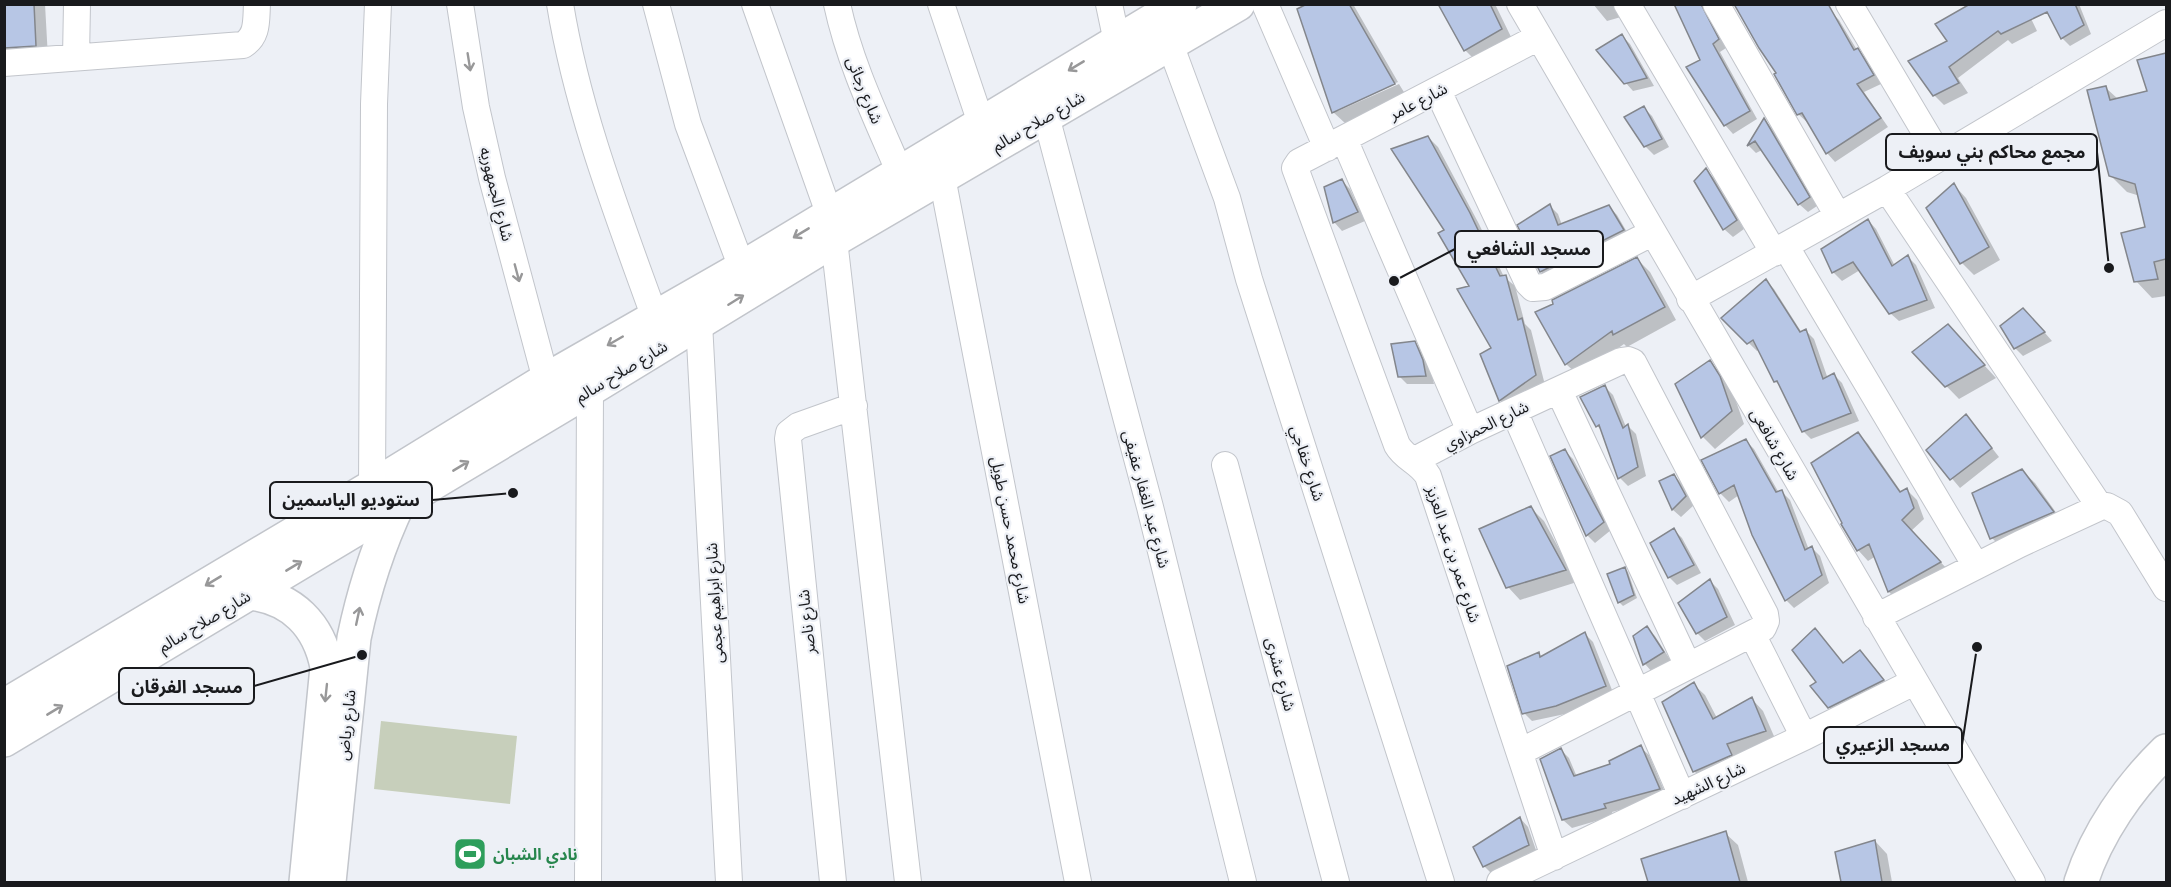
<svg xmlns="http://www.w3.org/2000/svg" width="2171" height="887" viewBox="0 0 2171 887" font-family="Montserrat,'Noto Sans Arabic',sans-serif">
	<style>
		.green { fill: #c7cfbb }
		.shadow { fill: #0003 }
		.building { fill: #b7c6e5; stroke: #83868c; stroke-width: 1.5 }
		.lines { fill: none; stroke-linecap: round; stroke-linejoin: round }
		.minor-casing { stroke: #c2c5cb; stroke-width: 28 }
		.tertiary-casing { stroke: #c2c5cb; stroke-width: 36 }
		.primary-casing { stroke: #c2c5cb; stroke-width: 36 }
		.minor { stroke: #fff; stroke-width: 26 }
		.tertiary { stroke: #fff; stroke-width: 33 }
		.primary { stroke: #fff; stroke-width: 33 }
		.oneway { stroke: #989899 }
		.labels { text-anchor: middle; stroke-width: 4.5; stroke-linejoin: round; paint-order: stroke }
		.street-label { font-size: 16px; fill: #191a1d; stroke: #edf0f6 }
		.leisure-label { font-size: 16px; font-weight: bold; fill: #27864d; stroke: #edf0f6; text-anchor: start }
		.leader { fill: none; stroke: #191a1d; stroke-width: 2 }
		.callout-dot { fill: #191a1d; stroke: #edf0f6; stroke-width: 2 }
		.callout { fill: #edf0f6; stroke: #191a1d; stroke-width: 2 }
		.callout-label { font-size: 18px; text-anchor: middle; font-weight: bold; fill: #191a1d }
	</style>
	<rect width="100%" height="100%" fill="#edf0f6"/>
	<path class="green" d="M381 721 517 736 510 804 374 789Z"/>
	<path class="shadow" d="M4 4H45L48 58 4 60Z
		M1310 4H1353L1398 82 1338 108V111L1399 84 1407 97 1346 124 1333 112Z
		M1440 4H1495L1513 41 1477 62 1465 50Z
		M1593 4H1615L1621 17 1607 21Z
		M1702 4 1709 13 1711 21 1726 48 1720 52 1757 119 1733 134 1725 125 1688 67 1702 60 1676 5Z
		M1963 4H2024L2037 31 2012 44 2008 40 1958 78 1968 93 1944 105 1934 95 1949 41 1966 9Z
		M2045 4H2079L2091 34 2070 46 2062 38Z
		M1831 12 1839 20 1857 50 1866 58 1881 84 1864 92 1888 127 1835 162 1827 153 1809 121 1807 122 1798 114Z
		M1622 36 1630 44 1654 86 1633 91 1625 82Z
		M2166 54V296L2152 298 2136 281 2147 228 2140 196 2127 192 2110 175 2106 88 2118 99 2149 93 2139 61Z
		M1644 108 1652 116 1669 147 1654 155 1645 146 1626 118Z
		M1765 120 1772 128 1817 206 1808 212 1799 204 1762 150 1756 153 1749 146Z
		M1428 137 1438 147 1479 224 1504 277 1515 286 1525 324 1531 330 1545 385 1510 410 1500 400 1482 355 1494 349 1472 286 1446 231Z
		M1706 170 1714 178 1744 229 1733 237 1724 229 1696 181Z
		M1342 181 1350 189 1365 221 1342 231 1334 222Z
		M1954 185 1966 198 2000 260 1974 275 1962 263Z
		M1550 206 1558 214 1562 225 1609 207 1617 215 1631 239 1549 280 1541 272Z
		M1868 220 1876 229 1895 266 1908 257 1916 265 1935 308 1899 321 1890 313 1860 270 1842 281 1834 273 1823 250Z
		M1637 259 1650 272 1676 320 1627 347 1624 344 1579 376 1566 364Z
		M1766 281 1774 289 1802 333 1806 331 1814 339 1828 379 1834 375 1842 383 1859 421 1811 439 1803 431 1782 388 1776 382 1759 349 1757 351 1723 318Z
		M2032 318 2052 341 2023 356 2015 348Z
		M1960 339 1996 378 1959 399 1914 353Z
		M1414 342 1423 351 1431 370 1434 384H1407L1399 376Z
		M1710 362 1722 374 1732 390 1744 424 1715 449 1703 437 1677 384Z
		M1605 387 1613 395 1626 427 1628 426 1636 434 1646 476 1628 486 1620 478 1603 431 1597 426Z
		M1974 425 1999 457 1960 488 1928 450Z
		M1858 434 1868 444 1902 493 1907 490 1917 500 1924 519 1911 531 1950 572 1899 602 1889 592 1876 556 1868 561 1858 550 1843 525Z
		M1746 441 1754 449 1779 493 1782 492 1790 500 1809 550 1812 548 1820 556 1829 583 1794 608 1786 600 1739 495 1729 502 1720 493 1704 461Z
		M1565 451 1573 459 1611 530 1595 543 1587 535Z
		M2022 471 2035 483 2065 525 2004 550 1992 538Z
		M1674 475 1682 484 1694 505 1681 517 1673 510 1661 482Z
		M1531 508 1544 521 1577 582 1520 600 1508 587Z
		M1674 530 1682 538 1701 573 1677 585 1669 577Z
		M1625 569 1628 572 1637 598 1623 606 1619 602Z
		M1710 581 1718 589 1735 625 1705 641 1697 633Z
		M1646 628 1655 636 1671 661 1653 673 1645 664 1635 636Z
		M1815 630 1844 664 1868 661 1891 689 1837 716 1829 707 1818 682Z
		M1585 634 1593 642 1614 695 1565 714 1532 721 1524 713 1538 654 1542 658Z
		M1693 684 1705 695 1717 718 1752 699 1763 711 1777 743 1706 783 1694 771Z
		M1640 747 1649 755 1667 797 1612 812 1613 816 1572 828 1563 820 1561 750 1569 758 1577 777 1612 765Z
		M1520 818 1528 827 1537 853 1493 875 1485 867 1475 848Z
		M1725 833 1738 845 1748 882H1649L1643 860Z
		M1875 841 1887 854 1892 882H1843L1837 853Z"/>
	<path class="building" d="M4 4H34L36 46 4 48Z
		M1307 4H1349L1395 84 1332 113 1297 9Z
		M1438 4H1490L1502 29 1464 51Z
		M1674 4H1701L1719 39 1713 44 1750 111 1724 126 1686 67 1700 60Z
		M1734 4H1828L1854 50 1858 48 1874 75 1857 84 1881 118 1826 154 1802 113 1797 115 1774 74 1776 73 1759 48Z
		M1970 4H2075L2084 25 2061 39 2047 12 2001 34 1998 31 1949 67 1959 83 1933 96 1908 61 1947 41 1935 24Z
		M1622 34 1647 78 1624 84 1596 50Z
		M2166 53V259L2154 262 2158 279 2134 282 2121 233 2145 227 2135 184 2109 176 2087 90 2106 86 2110 100 2147 91 2137 60Z
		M1644 106 1662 139 1644 147 1624 117Z
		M1764 118 1810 197 1798 205 1755 141 1747 146Z
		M1428 136 1470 213 1500 276 1506 275 1518 320 1522 318 1536 375 1499 401 1480 354 1491 348 1457 289 1469 286 1438 233 1444 230 1391 149Z
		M1706 168 1737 220 1723 230 1694 181Z
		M1342 179 1358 212 1333 223 1324 187Z
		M1954 183 1989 247 1960 264 1926 208Z
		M1550 204 1558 225 1609 205 1624 230 1540 272 1517 225Z
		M1868 219 1892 266 1908 255 1927 300 1889 314 1853 262 1832 273 1821 249Z
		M1637 257 1665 307 1613 335 1612 331 1565 365 1535 312 1553 304 1552 300Z
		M1766 279 1800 332 1806 329 1823 379 1834 373 1851 413 1802 432 1777 381 1774 382 1753 340 1747 344 1721 318Z
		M2023 308 2045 332 2014 349 2000 326Z
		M1948 324 1985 365 1945 387 1912 352Z
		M1415 341 1423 360 1426 376 1398 377 1391 344Z
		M1710 360 1720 376 1732 411 1701 438 1675 384Z
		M1605 385 1623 428 1628 424 1638 467 1618 479 1599 425 1596 427 1580 397Z
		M1966 414 1992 448 1950 480 1926 450Z
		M1858 432 1900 492 1907 488 1914 508 1902 520 1941 562 1888 592 1869 544 1857 551 1841 524 1842 523 1811 463Z
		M1746 439 1776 492 1782 490 1805 550 1812 546 1822 575 1785 601 1752 535 1734 485 1719 494 1701 460Z
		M1565 449 1604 522 1586 536 1550 456Z
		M2022 469 2054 512 1990 539 1972 493Z
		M1674 474 1686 496 1672 510 1659 481Z
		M1531 506 1566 570 1506 588 1479 529Z
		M1674 528 1694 565 1668 578 1650 543Z
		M1625 567 1634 595 1618 603 1607 574Z
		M1710 579 1727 617 1696 634 1678 603Z
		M1647 626 1664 652 1643 665 1633 636Z
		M1815 628 1843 663 1860 650 1884 680 1828 708 1810 686 1816 682 1792 650Z
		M1585 632 1606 686 1556 706 1522 714 1507 666 1539 652 1540 657Z
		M1694 682 1713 719 1752 697 1766 731 1727 744 1732 755 1693 772 1662 702Z
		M1641 745 1660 789 1604 804 1606 808 1562 820 1540 759 1561 748 1574 776 1610 764 1609 761Z
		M1520 817 1529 845 1483 867 1473 847Z
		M1726 831 1740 882H1648L1641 859Z
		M1875 840 1882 882H1841L1835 852Z"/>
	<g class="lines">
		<g class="minor-casing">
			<path id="minor" d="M460 4 476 107 492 178 546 380
				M560 4C578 113 618 215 655 318
				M656 4 688 124 742 268
				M755 4 830 216
				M837 4C850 64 876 117 900 173
				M941 4 981 123
				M1109 4 1117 42
				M1265 4 1327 148
				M1520 4 2032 882
				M1627 4 1774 253
				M1716 4 1838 216
				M1849 4 1940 157
				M1539 37 1299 162 1295 168 1397 445C1405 459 1420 462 1428 476L1554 857
				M1170 44 1227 198 1249 279 1441 882
				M76 57 77 4
				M4 63 243 45C258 36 256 21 257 4
				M1438 91 1528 283 1533 288 1545 287 1652 233
				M1046 116 1150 507 1243 882
				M1344 139 1470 431
				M942 177 1078 882
				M834 240 908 882
				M1786 247 1976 566
				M1690 299 1887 189 2166 23
				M699 323 729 882
				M1559 391 1688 666
				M1514 411 1682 796
				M1413 461 1470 431 1621 361 1628 360 1633 362 1765 614 1766 621 1763 628 1520 752
				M1225 465 1336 882
				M372 487 374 104 378 4
				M2100 507 2107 506 2120 513 2166 588
				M1876 617 2020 544 2100 507 1887 189
				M1752 634 1804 737
				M588 882 590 389
				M833 882 788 439 789 433 798 426 854 406
				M1500 882 1804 737 1914 682"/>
		</g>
		<g class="tertiary-casing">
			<path id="tertiary" d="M250 593C292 598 319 625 327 667L306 882
				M329 882 354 638C364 590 378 546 399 502
				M2081 882C2097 833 2129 787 2166 751"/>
		</g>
		<g class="primary-casing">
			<path id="primary" d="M4 706 372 487 546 380 742 268 1180 4
				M4 740 590 389 834 240 1238 4"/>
		</g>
		<use href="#minor" class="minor"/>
		<use href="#tertiary" class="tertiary"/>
		<use href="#primary" class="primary"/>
	</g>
	<defs><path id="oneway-shaft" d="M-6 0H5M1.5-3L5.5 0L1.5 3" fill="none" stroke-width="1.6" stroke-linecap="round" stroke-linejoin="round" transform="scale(1.5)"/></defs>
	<g class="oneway">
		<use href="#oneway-shaft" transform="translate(469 62) rotate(81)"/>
		<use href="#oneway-shaft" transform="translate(1076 66) rotate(149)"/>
		<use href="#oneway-shaft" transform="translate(801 233) rotate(149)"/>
		<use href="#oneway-shaft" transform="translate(517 273) rotate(75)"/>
		<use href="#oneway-shaft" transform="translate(736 300) rotate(-32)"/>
		<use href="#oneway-shaft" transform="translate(615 341) rotate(150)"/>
		<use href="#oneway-shaft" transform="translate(461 466) rotate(-31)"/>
		<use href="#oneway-shaft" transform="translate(294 566) rotate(-31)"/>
		<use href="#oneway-shaft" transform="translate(213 581) rotate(149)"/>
		<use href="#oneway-shaft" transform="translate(358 616) rotate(-78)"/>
		<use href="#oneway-shaft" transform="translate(326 693) rotate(96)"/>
		<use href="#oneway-shaft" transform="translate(55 710) rotate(-31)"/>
	</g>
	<defs>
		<g id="stadium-square" transform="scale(1.725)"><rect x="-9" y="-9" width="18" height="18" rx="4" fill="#2e9e5b" stroke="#edf0f6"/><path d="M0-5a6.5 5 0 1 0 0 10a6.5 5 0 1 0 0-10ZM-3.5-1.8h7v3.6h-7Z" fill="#fff"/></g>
	</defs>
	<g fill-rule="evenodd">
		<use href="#stadium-square" x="470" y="854"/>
	</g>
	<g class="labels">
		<g class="street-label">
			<text transform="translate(865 90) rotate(68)" y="6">شارع رجائى</text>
			<text transform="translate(1418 101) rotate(-27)" y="6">شارع عامر</text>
			<text transform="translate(1038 121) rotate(-30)" y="6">شارع صلاح سالم</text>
			<text transform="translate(497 194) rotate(76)" y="6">شارع الجمهوريه</text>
			<text transform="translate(621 371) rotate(-31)" y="6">شارع صلاح سالم</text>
			<text transform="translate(1486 425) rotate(-26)" y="6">شارع الحمزاوي</text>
			<text transform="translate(1775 444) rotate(60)" y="6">شارع شافعى</text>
			<text transform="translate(1308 463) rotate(72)" y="6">شارع خفاجي</text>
			<text transform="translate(1147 499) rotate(75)" y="6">شارع عبد الغفار عفيفى</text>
			<text transform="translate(1011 530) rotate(79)" y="6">شارع محمد حسن طويل</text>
			<text transform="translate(1454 554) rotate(72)" y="6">شارع عمر بن عبد العزيز</text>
			<text transform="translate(714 603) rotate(-93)" y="6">شارع ابراهيم عجمى</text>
			<text transform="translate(204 621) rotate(-31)" y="6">شارع صلاح سالم</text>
			<text transform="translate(806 622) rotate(-96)" y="6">شارع ناصر</text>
			<text transform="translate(1281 674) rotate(75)" y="6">شارع عشرى</text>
			<text transform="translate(346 725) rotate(-84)" y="6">شارع رياض</text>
			<text transform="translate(1708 783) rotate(-25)" y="6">شارع الشهيد</text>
		</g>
		<g class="leisure-label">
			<text x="493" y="860">نادي الشبان</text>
		</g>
	</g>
	<path class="leader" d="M2109 268L2097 152M1394 281L1455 249M513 493L432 500M362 655L254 686M1977 647L1962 745"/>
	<g class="callout-dot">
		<circle cx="2109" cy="268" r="6"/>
		<circle cx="1394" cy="281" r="6"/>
		<circle cx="513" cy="493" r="6"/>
		<circle cx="362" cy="655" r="6"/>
		<circle cx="1977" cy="647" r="6"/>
	</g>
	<g class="callout">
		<rect x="1886" y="134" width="211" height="36" rx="6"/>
		<rect x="1455" y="231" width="148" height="36" rx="6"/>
		<rect x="270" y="482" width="162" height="36" rx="6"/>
		<rect x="119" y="668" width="135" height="36" rx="6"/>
		<rect x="1824" y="727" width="138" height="36" rx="6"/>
	</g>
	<g class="callout-label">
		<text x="1992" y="158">مجمع محاكم بني سويف</text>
		<text x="1529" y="255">مسجد الشافعي</text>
		<text x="351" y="506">ستوديو الياسمين</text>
		<text x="187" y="693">مسجد الفرقان</text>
		<text x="1893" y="751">مسجد الزعيري</text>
	</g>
	<rect width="2171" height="887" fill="none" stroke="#191a1d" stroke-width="12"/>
</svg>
